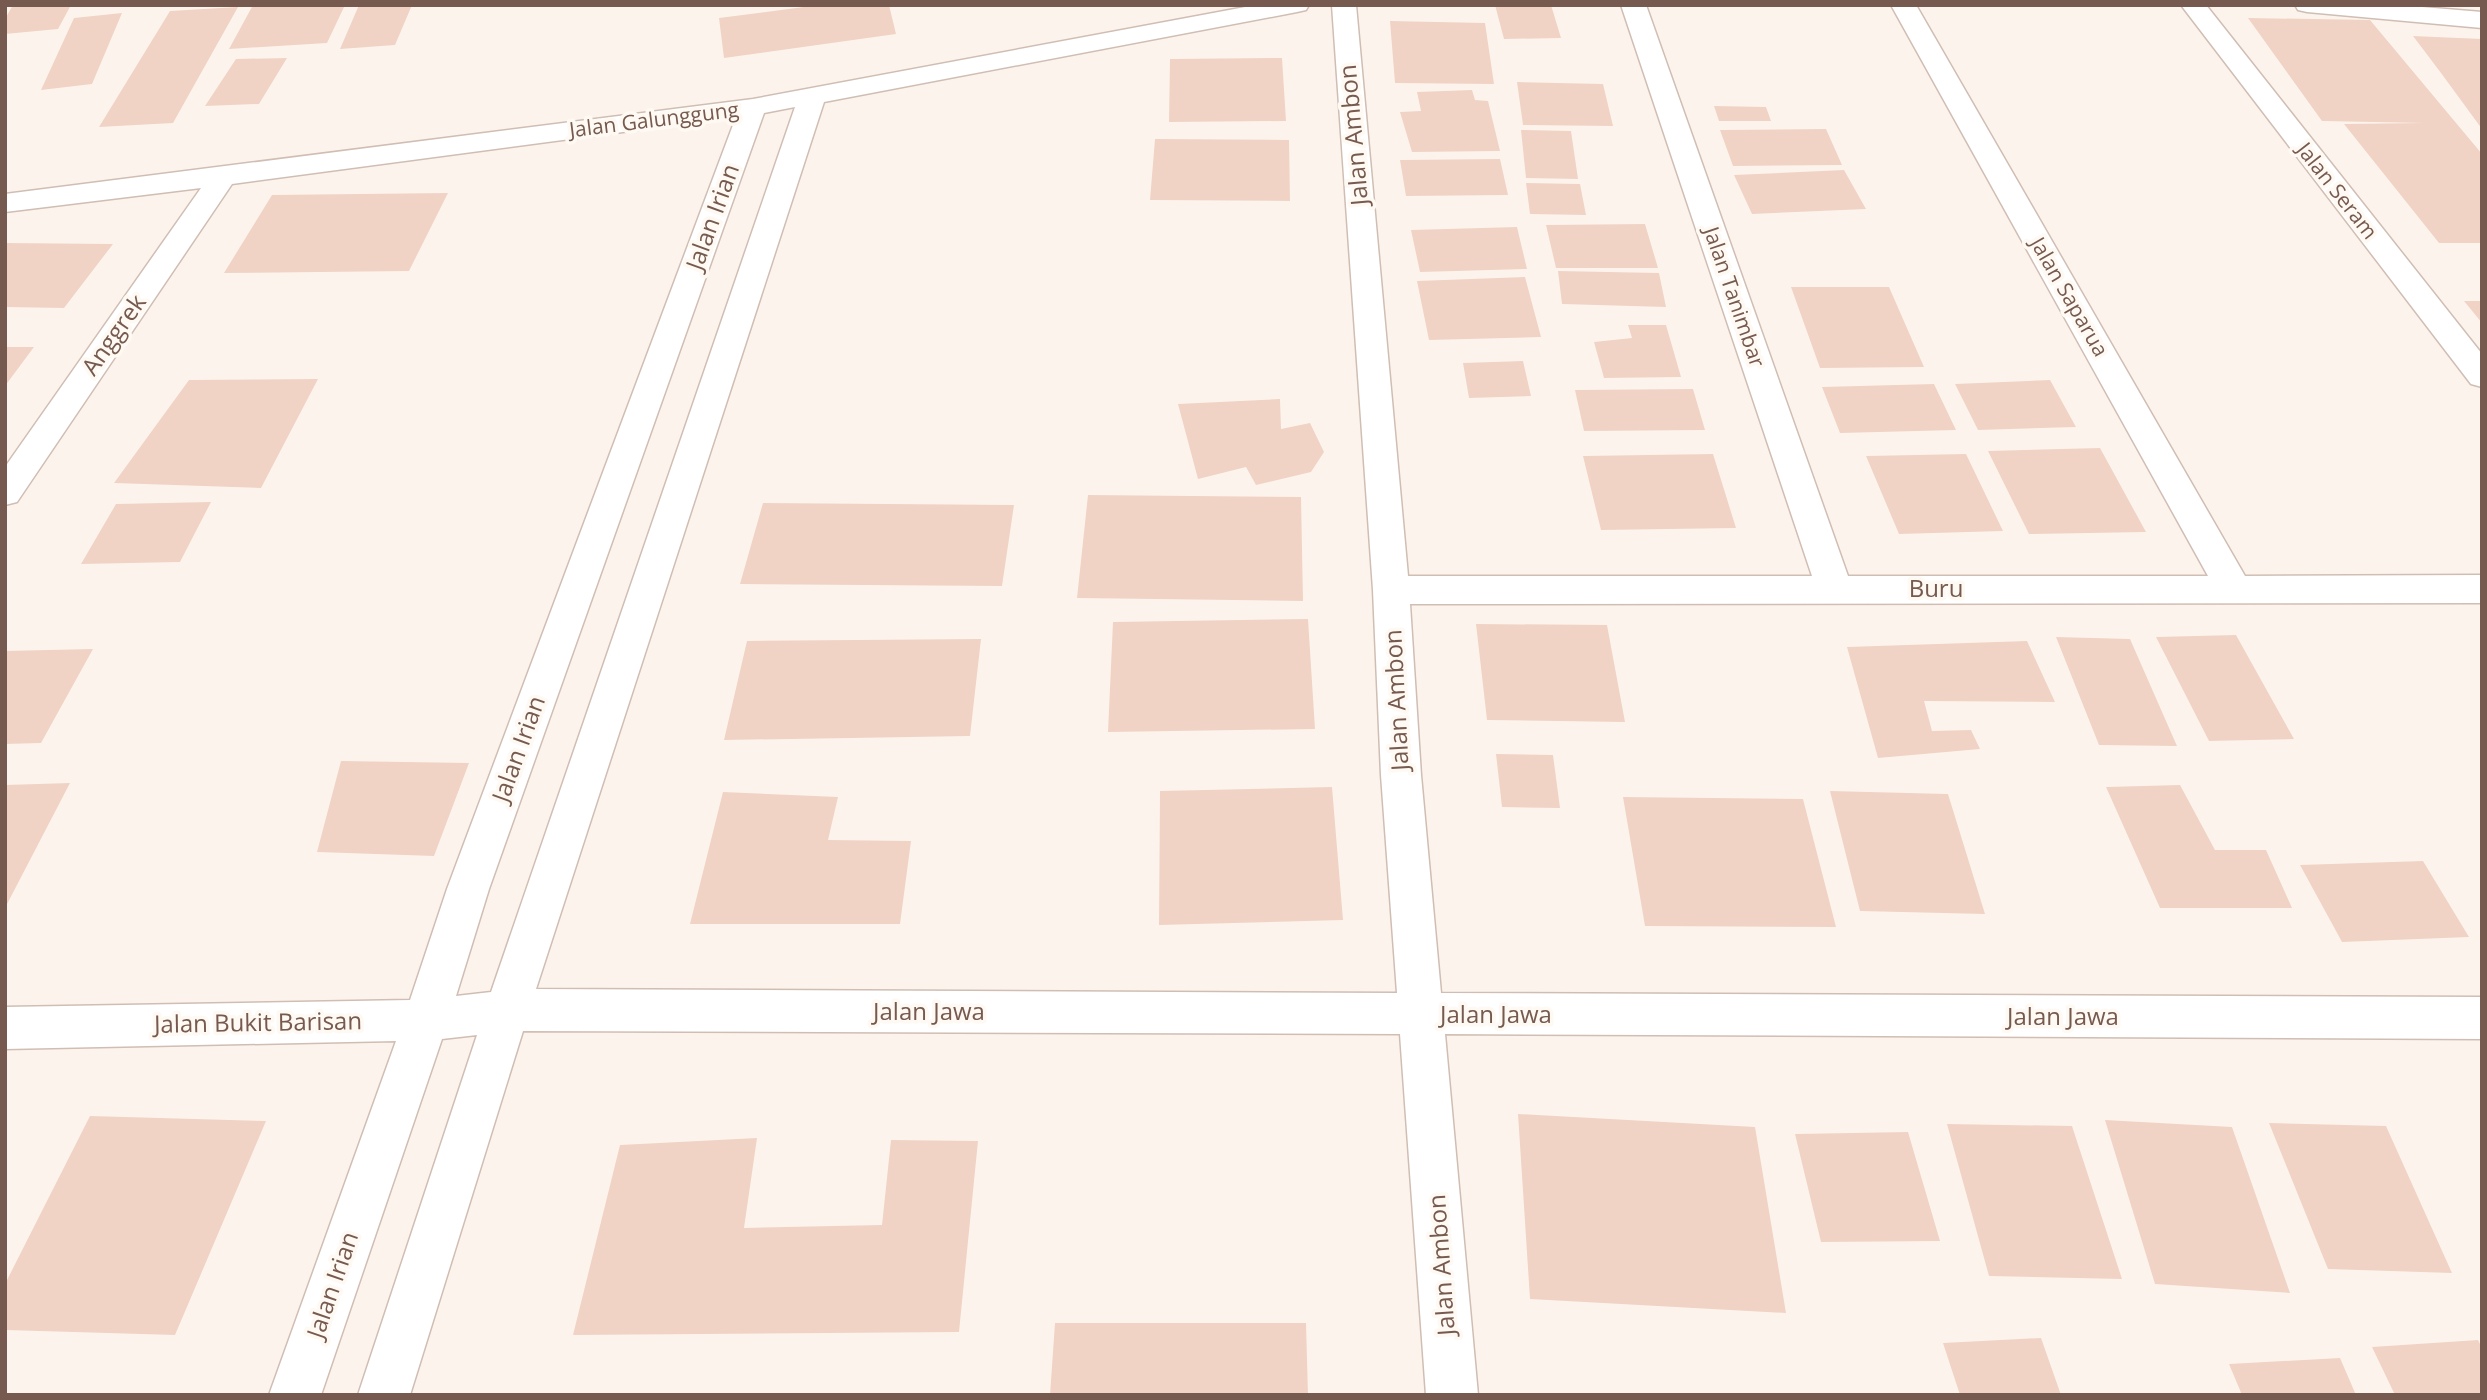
<svg xmlns="http://www.w3.org/2000/svg" width="2487" height="1400" viewBox="0 0 2487 1400" font-family="'Open Sans',sans-serif">
	<style>
		.building { fill: #f0d3c5 }
		.lines { fill: none; stroke-linecap: round; stroke-linejoin: round }
		.minor-casing { stroke: #d0beb4; stroke-width: 3 }
		.minor { fill: #fff; fill-rule: evenodd }
		.labels { text-anchor: middle; stroke-width: 7; stroke-linejoin: round; paint-order: stroke }
		.far-street-label { font-size: 21px; fill: #765a4f; stroke: #fef9f2 }
		.street-label { font-size: 24px; fill: #765a4f; stroke: #fef9f2 }
	</style>
	<rect width="100%" height="100%" fill="#fcf4ec"/>
	<path class="building" d="M13 5H71L58 29 5 34V19Z
		M253 5H345L327 43 229 49Z
		M359 5H412L395 45 340 49Z
		M819 5H889L896 34 724 58 719 18Z
		M1495 5H1551L1561 38 1504 39Z
		M238 7 173 123 99 127 170 11Z
		M122 13 92 84 41 90 74 18Z
		M2248 18 2370 20 2482 154V243H2439L2344 124 2424 123 2322 121Z
		M1390 21 1485 23 1494 84 1395 83Z
		M2413 36 2482 39V129L2441 73Z
		M287 58 259 104 205 106 236 59Z
		M1282 58 1286 121 1169 122 1170 59Z
		M1517 82 1603 84 1613 126 1523 125Z
		M1472 90 1475 100 1488 101 1500 151 1412 152 1400 112 1421 111 1417 92Z
		M1714 106 1766 107 1771 121H1719Z
		M1826 129 1842 165 1733 166 1720 130Z
		M1521 130 1571 131 1578 179 1526 178Z
		M1155 139 1289 140 1290 201 1150 200Z
		M1500 159 1508 195 1406 196 1400 160Z
		M1844 170 1866 209 1752 214 1734 175Z
		M1526 183 1580 184 1586 215 1530 214Z
		M448 193 409 271 224 273 272 195Z
		M1645 224 1658 268H1556L1546 225Z
		M1517 227 1527 269 1420 272 1411 230Z
		M5 243 113 244 64 308 5 307Z
		M1558 271 1659 273 1666 307 1562 304Z
		M1525 277 1541 337 1429 340 1417 281Z
		M1791 287H1889L1924 367 1820 368Z
		M2464 301H2482V323Z
		M1628 325H1666L1681 377 1604 378 1594 342 1632 338Z
		M5 347H34L5 386Z
		M1523 361 1531 396 1469 398 1463 363Z
		M318 379 261 488 114 483 189 380Z
		M2050 380 2076 427 1978 430 1955 384Z
		M1934 384 1956 430 1840 433 1822 387Z
		M1693 389 1705 430 1584 431 1575 390Z
		M1280 399 1281 429 1310 423 1324 452 1311 472 1256 485 1246 467 1198 479 1178 404Z
		M2100 448 2146 532 2029 534 1988 451Z
		M1713 454 1736 528 1601 530 1583 456Z
		M1966 454 2003 531 1899 534 1866 456Z
		M1088 495 1301 497 1303 601 1077 598Z
		M211 502 180 562 81 564 116 504Z
		M763 503 1014 505 1002 586 740 584Z
		M1308 619 1315 729 1108 732 1113 622Z
		M1476 624 1607 625 1625 722 1487 720Z
		M2236 635 2294 739 2209 741 2156 637Z
		M2056 637 2130 639 2177 746 2099 745Z
		M981 639 970 736 724 740 747 641Z
		M2027 641 2055 702 1924 701 1932 731 1971 730 1980 749 1878 758 1847 647Z
		M93 649 41 743 5 744V651Z
		M1496 754 1553 755 1560 808 1502 807Z
		M341 761 469 763 434 856 317 852Z
		M70 783 5 908V785Z
		M2180 785 2215 850H2266L2292 908H2160L2106 787Z
		M1332 787 1343 920 1159 925 1160 791Z
		M1830 791 1948 794 1985 914 1860 911Z
		M723 792 838 797 828 840 911 841 900 924H690Z
		M1623 797 1803 799 1836 927 1645 926Z
		M2423 861 2469 937 2342 942 2300 865Z
		M1518 1114 1755 1127 1786 1313 1530 1299Z
		M90 1116 266 1121 175 1335 5 1330V1284Z
		M2105 1120 2232 1127 2290 1293 2155 1284Z
		M2269 1123 2386 1126 2452 1273 2328 1269Z
		M1947 1124 2072 1126 2122 1279 1989 1276Z
		M1908 1132 1940 1241 1821 1242 1795 1134Z
		M757 1138 744 1228 882 1225 891 1140 978 1141 959 1332 573 1335 620 1145Z
		M1055 1323H1306L1308 1395H1050Z
		M2041 1338 2061 1395H1960L1943 1343Z
		M2478 1340 2482 1348V1395H2395L2372 1347Z
		M2340 1358 2356 1395H2242L2229 1364Z"/>
	<g class="lines">
		<g class="minor-casing">
			<path id="minor" d="M1256 5H1309L1306 10 1297 12 824 102 536 989 1397 993 1381 775 1373 590 1332 5H1356L1408 576H1812L1621 5H1646L1848 576H2208L1891 5H1916L2245 576 2482 575V603L1410 604 1421 775 1441 993 2482 997V1039L1445 1034 1478 1395H1426L1400 1034 523 1031 410 1395H358L477 1035 442 1039 321 1395H269L396 1041 5 1049V1007L410 1000 447 889 736 117 232 184 17 502 5 505V467L201 188 5 212V194L753 99ZM795 107 491 992 456 996 489 889 764 113Z
				M2181 5H2206L2482 354V387L2471 384Z
				M2295 5H2398L2482 12V28L2307 12 2298 10Z"/>
		</g>
		<use href="#minor" class="minor"/>
	</g>
	<g class="labels">
		<g class="far-street-label">
			<text transform="translate(654 120) rotate(-7)" y="7">Jalan Galunggung</text>
			<text transform="translate(2337 191) rotate(52)" y="7">Jalan Seram</text>
			<text transform="translate(1734 297) rotate(71)" y="7">Jalan Tanimbar</text>
			<text transform="translate(2069 297) rotate(60)" y="7">Jalan Saparua</text>
		</g>
		<g class="street-label">
			<text transform="translate(1354 135) rotate(-95)" y="8">Jalan Ambon</text>
			<text transform="translate(713 217) rotate(-70)" y="8">Jalan Irian</text>
			<text transform="translate(114 335) rotate(-55)" y="8">Anggrek</text>
			<text x="1936" y="597">Buru</text>
			<text transform="translate(1397 700) rotate(-93)" y="8">Jalan Ambon</text>
			<text transform="translate(519 749) rotate(-70)" y="8">Jalan Irian</text>
			<text x="929" y="1020">Jalan Jawa</text>
			<text x="1496" y="1023">Jalan Jawa</text>
			<text x="2063" y="1025">Jalan Jawa</text>
			<text transform="translate(258 1023) rotate(-1)" y="8">Jalan Bukit Barisan</text>
			<text transform="translate(1442 1265) rotate(-94)" y="8">Jalan Ambon</text>
			<text transform="translate(333 1285) rotate(-71)" y="8">Jalan Irian</text>
		</g>
	</g>
	<rect width="2487" height="1400" fill="none" stroke="#765a4f" stroke-width="14"/>
</svg>
